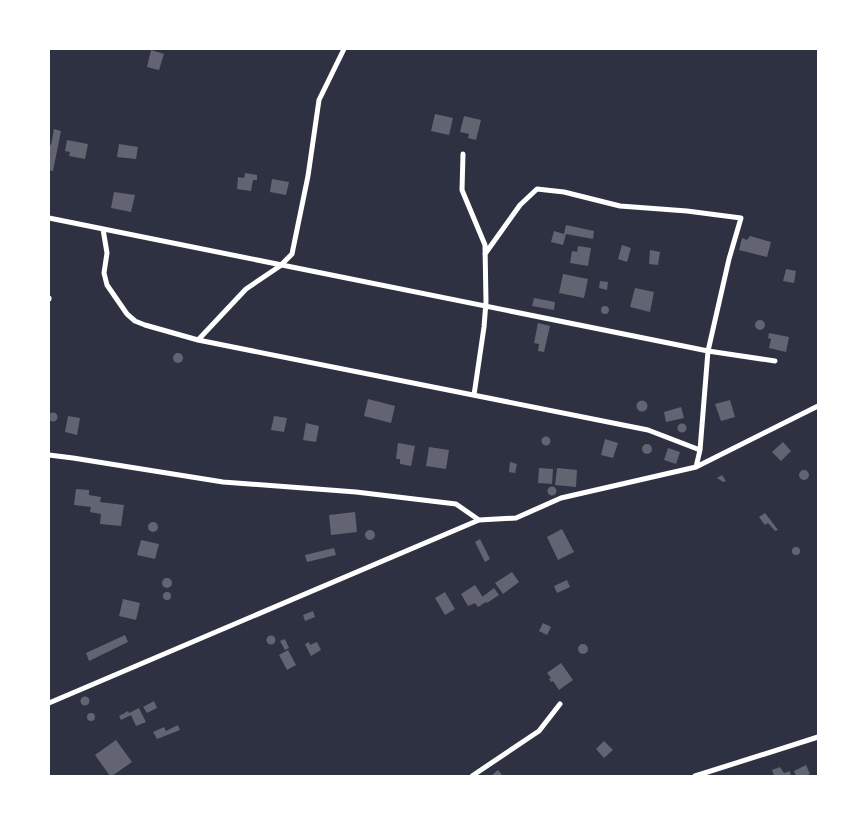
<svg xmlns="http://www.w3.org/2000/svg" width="867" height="825" viewBox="0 0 867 825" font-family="'Alegreya Sans',sans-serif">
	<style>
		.building { fill: #626471 }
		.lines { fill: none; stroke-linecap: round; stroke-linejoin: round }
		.minor { stroke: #fff; stroke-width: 5 }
	</style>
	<rect width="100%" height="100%" fill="#2d3142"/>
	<path class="building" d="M151 50 164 54 159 70 147 67Z
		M435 114 453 118 449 135 431 131Z
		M464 116 481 120 476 140 468 138 469 134 460 132Z
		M54 129 61 131 53 171 49 170V144L51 145Z
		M67 140 88 144 85 159 69 156 70 152 65 151Z
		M119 144 138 147 136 159 117 157Z
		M245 173 257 175V180H253L251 191 237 189 238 177 244 178Z
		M272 179 289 182 286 195 270 192Z
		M114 192 135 195 131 212 111 208Z
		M566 225 594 231 593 239 566 234 563 245 551 242 554 231 564 234Z
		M750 236 771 242 767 257 739 250 742 238 747 240Z
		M622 245 631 248 627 262 618 259Z
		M578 246 591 248 588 266 570 263 572 251 577 252Z
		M650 250 660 252 658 265 649 264Z
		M786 269 796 271 794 283 783 281Z
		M563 274 588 279 584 298 559 293Z
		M600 281 608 282 607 290 599 288Z
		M635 288 654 292 650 312 630 307Z
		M534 298 555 302 554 310 532 306Z
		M601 310a4 4 0 1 1 8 0a4 4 0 1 1-8 0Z
		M755 325a5 5 0 1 1 10 0a5 5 0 1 1-10 0Z
		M538 323 550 326 544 352 538 351 539 344 534 343Z
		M769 333 789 337 786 352 769 348 771 339 768 338Z
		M173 358a5 5 0 1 1 10 0a5 5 0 1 1-10 0Z
		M368 399 395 406 391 423 364 416Z
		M730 400 735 417 721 421 715 404Z
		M636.5 406a5.5 5.5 0 1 1 11 0a5.5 5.5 0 1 1-11 0Z
		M681 407 684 418 666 422 664 412Z
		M48.5 417a4.5 4.5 0 1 1 9 0a4.5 4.5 0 1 1-9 0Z
		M68 416 80 418 77 435 65 432Z
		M274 416 287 418 284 432 271 430Z
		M306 423 319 426 316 442 303 440Z
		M677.5 428a4.5 4.5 0 1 1 9 0a4.5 4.5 0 1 1-9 0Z
		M541.5 441a4.5 4.5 0 1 1 9 0a4.5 4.5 0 1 1-9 0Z
		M605 439 618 443 613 458 601 455Z
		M783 442 791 451 781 461 772 452Z
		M398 443 415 446 411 466 400 464V459H396Z
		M642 449a5 5 0 1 1 10 0a5 5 0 1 1-10 0Z
		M429 447 449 450 446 469 426 466Z
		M668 448 680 452 676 464 664 460Z
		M510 462 517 464 515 473 509 472Z
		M539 468 553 469 552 484 538 483Z
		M557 468 577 470 576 487 555 485Z
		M799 475a5 5 0 1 1 10 0a5 5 0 1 1-10 0Z
		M722 475 726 481 723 482 717 478Z
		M547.5 491a4.5 4.5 0 1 1 9 0a4.5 4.5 0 1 1-9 0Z
		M76 489 89 490V495L101 497 100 502 124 505 121 526 100 524 101 514 90 512 91 507 74 505Z
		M355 512 357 532 331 535 329 515Z
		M765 513 778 530 775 531 768 523 765 525 759 517Z
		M148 527a5 5 0 1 1 10 0a5 5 0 1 1-10 0Z
		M562 529 574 552 558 560 547 537Z
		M365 535a5 5 0 1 1 10 0a5 5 0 1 1-10 0Z
		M480 539 490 559 485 562 475 542Z
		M141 540 159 544 155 559 137 555Z
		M792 551a4 4 0 1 1 8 0a4 4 0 1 1-8 0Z
		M334 548 336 555 307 562 305 555Z
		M512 572 519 582 503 594 495 583Z
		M162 583a5 5 0 1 1 10 0a5 5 0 1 1-10 0Z
		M567 580 570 587 557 593 554 586Z
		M475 585 486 602 478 607 475 603 468 606 461 594Z
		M494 588 499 595 487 603 482 597Z
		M445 592 455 609 445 615 435 598Z
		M163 596a4 4 0 1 1 8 0a4 4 0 1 1-8 0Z
		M123 599 140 603 136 620 119 616Z
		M313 611 315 617 305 621 303 615Z
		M543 623 551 627 547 635 539 631Z
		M125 635 128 642 89 661 86 653Z
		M266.5 640a4.5 4.5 0 1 1 9 0a4.5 4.5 0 1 1-9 0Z
		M285 639 289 648 285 650 280 641Z
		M309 642 310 645 317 642 321 650 311 656 305 644Z
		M578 649a5 5 0 1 1 10 0a5 5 0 1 1-10 0Z
		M288 650 296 665 287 670 279 655Z
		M561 663 573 680 559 690 553 681 551 682 549 679 551 678 547 673Z
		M80.5 701a4.5 4.5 0 1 1 9 0a4.5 4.5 0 1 1-9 0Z
		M154 701 157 708 147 713 143 707Z
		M139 708 146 722 136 726 131 715 121 720 119 716 128 711 129 713Z
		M87 717a4 4 0 1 1 8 0a4 4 0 1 1-8 0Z
		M178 725 180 730 157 739 153 732 164 727 166 731Z
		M116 740 132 762 112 776H110L95 755Z
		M604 741 613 750 604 758 596 749Z
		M806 765 810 774 805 776H796L794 771Z
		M780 767 784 773 790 771 791 776H774L772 770Z
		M498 770 503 776H491Z"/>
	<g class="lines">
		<path class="minor" d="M463 154 462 190 485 245 486 302 484 327 474 395
			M49 218 708 351 700 450 696 467 561 498 516 518 479 520 49 703
			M103 229 107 253 104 273 107 285 127 314 135 321 145 325 198 340 648 430 700 450
			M485 254 520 205 537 189 564 192 620 206 687 211 741 218 729 259 708 351 775 361
			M49 299V298
			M198 340 246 289 280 266 292 254 308 176 319 100 344 49
			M49 455 73 458 223 482 356 492 456 504 479 520
			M696 467 818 406
			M472 776 539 731 560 704
			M695 776 818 737"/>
	</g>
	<rect width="867" height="825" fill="none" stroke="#ffffff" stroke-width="100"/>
</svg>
